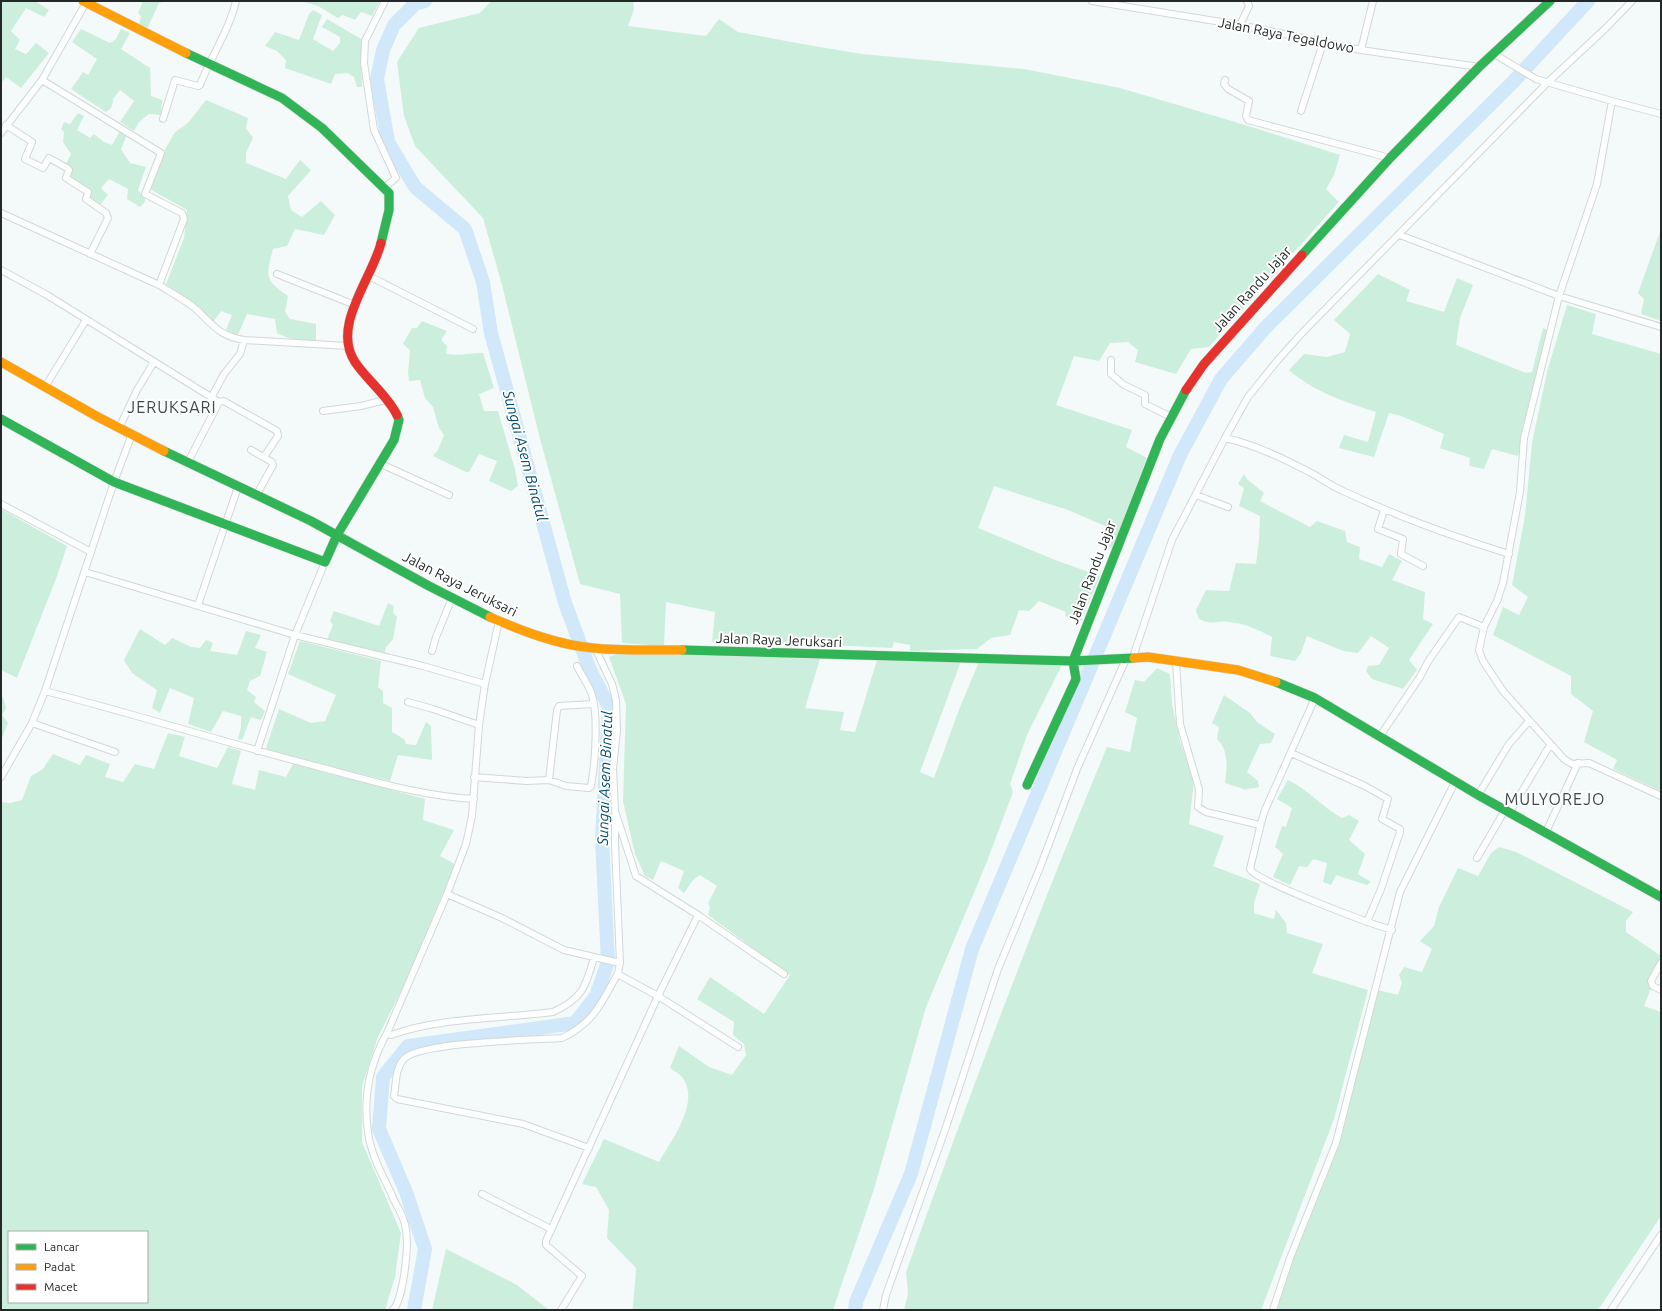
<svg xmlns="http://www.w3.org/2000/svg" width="1662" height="1311" viewBox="0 0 1662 1311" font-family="Ubuntu,sans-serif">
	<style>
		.green { fill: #ced; fill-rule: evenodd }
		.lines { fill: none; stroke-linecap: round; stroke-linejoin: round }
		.river { stroke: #d0e8f9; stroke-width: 14 }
		.street-casing { stroke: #d3d7d7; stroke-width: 8 }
		.fast-casing { stroke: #d3d7d7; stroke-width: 10 }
		.slow-casing { stroke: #d3d7d7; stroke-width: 10 }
		.jam-casing { stroke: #d3d7d7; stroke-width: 10 }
		.street { stroke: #fdfefe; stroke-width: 6 }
		.fast { stroke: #30b455; stroke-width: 9 }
		.slow { stroke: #ff9f0a; stroke-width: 9 }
		.jam { stroke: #e5322d; stroke-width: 9 }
		.labels { text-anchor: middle; stroke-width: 4; stroke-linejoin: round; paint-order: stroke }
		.street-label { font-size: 14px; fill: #242828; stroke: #fff }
		.water-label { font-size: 15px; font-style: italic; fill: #024d70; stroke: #fff }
		.quarter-label { font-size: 16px; letter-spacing: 1px; fill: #3f4848; stroke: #fff }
	</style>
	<rect width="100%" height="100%" fill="#f4fafa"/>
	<path class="green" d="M1 1H35L49 10 44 17 26 8 11 31 20 40 15 49 26 54 36 43 49 53 21 88 6 77 3 81 1 80Z
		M143 1H166L159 3 147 29 139 25 141 16 138 13Z
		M301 1H380L372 16 361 12 355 20 343 15 338 18 318 6Z
		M491 1H633L634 9 628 26 706 36 719 19 738 32 808 45 862 54 1024 69 1120 88 1242 124 1340 155 1334 175 1326 189 1339 202 1209 347 1191 349 1176 374 1135 362 1138 350 1128 342 1110 343 1099 361 1074 356 1056 405 1132 430 1126 447 1147 458 1112 548 1100 544 1105 526 1068 510 994 486 978 528 1055 560 1100 576 1081 621 1065 616 1066 612 1039 601 1029 611 1019 610 1010 635 991 638 977 649 910 651V645L894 642 892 648 830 645 712 642 715 612 666 602 664 646 622 643 620 594 580 584 539 435 502 285 483 218 415 146 404 116 397 62 419 28 480 13Z
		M313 10 322 15 313 39 333 51 340 43V37L322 27 327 19 363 40 361 63 362 87H357L354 77 347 73 335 74 331 84 285 68 286 60 277 51 265 46 275 32 299 40 309 14Z
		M81 29 110 43 116 39 121 29 130 33 121 49 150 68 151 96 162 100 161 115 149 114 139 122 134 131 120 122 134 101 120 90 113 99C113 106 111 109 106 112L71 89 83 72 88 75 97 59 72 42Z
		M206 100 248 118 246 128 253 138 246 153V163L286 179 300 160 311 170 288 196 291 210 302 217 321 201 335 215 324 235 295 229 287 246 273 249C266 276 264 280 288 296L285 312 290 319 316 324V343L288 338 277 333 275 319 247 314 237 337 226 330 232 315 221 311 213 322 166 284 184 238 187 210 150 189 166 148 175 132 188 123Z
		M78 113 84 116 77 130 90 138 94 134 104 142 112 145 120 131 127 135 121 149 130 163 146 167 138 190 145 198V202L140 207 127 199 128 189 109 179 101 188 108 195 99 206 88 198 90 191 69 177 66 164 71 154 63 142 64 132 61 129 64 122 70 124Z
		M1661 229V321L1641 314 1644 299 1638 293Z
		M1378 274 1410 290 1406 301 1444 312 1457 278 1473 285 1460 318 1456 345 1526 373 1532 372 1543 328 1549 331 1518 456 1492 449 1484 469 1469 466 1470 458 1440 448 1444 434 1401 416 1389 413 1374 457 1339 448 1344 435 1368 442 1376 412C1345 402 1314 392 1289 370L1304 354 1327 357 1345 352 1350 334 1334 320Z
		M1567 305 1596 314 1592 334 1661 354V791L1613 769 1617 760 1584 742 1593 711 1571 694V676L1493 635 1503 607 1519 615 1528 597 1512 585 1525 516 1532 443 1547 372Z
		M422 321 447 331 441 340 447 346 446 354C459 356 470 353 483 353L494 388 479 394 484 411H498L515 469 518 486 511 491 489 481 497 461 479 454 469 472H466L433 456 438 450 444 435 439 428 433 407 425 398 420 380 409 381 408 373 410 350 403 344 412 328H417Z
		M1244 474 1247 479 1264 493 1260 501 1310 527 1317 521 1345 531 1347 542 1360 547 1359 559 1382 567 1389 554 1402 561 1392 580 1425 592 1423 619 1433 624 1409 660 1417 670 1403 689 1372 679 1366 671 1368 666 1379 665 1389 648 1371 636 1358 653 1343 651 1307 636 1301 653 1295 661 1270 656 1272 637C1259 630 1244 623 1229 622 1216 620 1212 626 1199 619L1196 610 1206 590 1229 591 1236 563 1256 564 1259 540 1260 516 1239 506 1244 488 1238 484Z
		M1 509 67 546 57 576 17 678 1 670Z
		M388 603 394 606 393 613 397 617 393 639 386 647 384 654 327 640 333 625 330 621 334 611 379 626Z
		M140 629 165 645 172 638 191 647 200 648 206 640 213 643 210 651 237 655 246 631 261 635 255 648 267 652 260 676 250 681 247 690 256 697 254 702 265 711 261 720 251 717 242 740 238 739 241 727V716L223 711 211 732 188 724 194 698 170 688 160 713 152 708 157 690 132 673 124 660Z
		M300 641 381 661 378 687 383 691V703L392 708V732L404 739 406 744 416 745 426 722 431 726 432 760 398 755 390 781 275 753 266 748 279 709 311 723 325 721 336 695 288 674Z
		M619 653 820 659 805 708 844 712 840 730 855 732 877 660 961 661 920 772 934 778 960 707 979 662 1063 663 1027 735 1010 784 1013 792 986 864 926 1007 874 1189 833 1310H631L633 1308 636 1268 607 1238 609 1210 596 1187 582 1184 604 1139 659 1162C671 1141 699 1104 684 1080 682 1075 674 1071 670 1068L679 1046 709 1067 732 1075 746 1055 744 1044 733 1035 734 1022 697 999 710 977 764 1014 790 975 708 915 710 907 708 903 717 886 700 875 693 880 684 893 678 888 684 871 661 861 653 880 645 876 635 854 623 801 626 704 609 657Z
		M1157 668 1170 674 1172 704 1180 741 1194 781 1189 824 1224 836 1213 866 1260 884 1254 903V913L1274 919 1276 910 1286 923 1287 933 1323 944 1312 973 1368 990 1334 1119 1261 1310H904L908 1294 906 1272C969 1096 1035 920 1107 747L1130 752 1137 718 1125 712 1135 680 1144 682Z
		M1224 695 1250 713 1257 722 1275 734 1271 743 1260 744 1247 772 1258 781 1259 787C1255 789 1250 787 1246 790L1225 783C1227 766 1229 751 1217 739L1219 727 1212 723Z
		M1 696 3 697 6 708 2 715 8 723 2 738Z
		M168 733 185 737 179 756 217 768 228 747 241 751 232 784 255 790 259 770 286 777 293 764 425 799 423 820 454 830 440 856 455 864 408 977 378 1037 362 1086V1142L401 1233 395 1277 385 1310H1V802L10 803 22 800 31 776 43 769 53 754 80 765 86 755 110 764 105 777 123 782 135 764 154 769ZM9 1232H147V1302H9Z
		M1288 780C1310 791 1322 807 1342 818L1349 815 1359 821 1349 840 1365 854 1358 874 1371 882 1367 885 1336 875 1331 885 1323 882 1327 863 1313 859 1307 867 1299 866 1290 885 1273 877 1283 854 1275 847 1282 826 1286 827 1292 808 1277 799Z
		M1499 847 1516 852 1633 912 1626 921V932L1661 956 1650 975 1648 985 1651 988 1644 1006 1661 1012V1216L1598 1310H1275L1302 1234 1340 1143 1378 990 1398 995 1402 983 1399 975 1404 967 1422 972 1432 949 1420 941 1434 926 1439 907 1458 868 1478 876 1491 853Z
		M446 1249 517 1285 549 1310H432Z"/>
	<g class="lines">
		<path class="river" d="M414 1310 425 1249 406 1192 379 1129 383 1077 408 1046 575 1023 596 996 608 962 602 839 609 707 590 670 565 603 491 333 483 282 465 229 415 187 388 142 377 79 383 50 394 25 415 4 425 1
			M855 1310 856 1302 911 1174 972 949 1180 455 1221 379 1266 327 1512 83 1588 1"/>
		<g class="street-casing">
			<path id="street" d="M1092 1 1240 25 1361 50 1479 67
				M1240 25 1249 6 1247 1
				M1361 50 1373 1
				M1494 54 1536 79 1612 101 1597 184 1559 296 1524 438 1520 492 1503 583 1497 601 1484 627 1479 650 1483 661 1503 691 1564 759 1572 764 1589 763 1661 796
				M1225 80 1224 84 1228 89 1249 101 1246 116 1248 120 1390 158
				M1612 101 1661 114
				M1301 111 1323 43
				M163 119 175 80 198 86 200 85C211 56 229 31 236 1
				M6 125 32 142 25 159 43 168 49 158 67 168 69 170 66 178 88 192 86 199 106 213 108 218 90 254
				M1 133 42 80 87 1
				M384 188 396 178 374 130 364 63 365 41 385 1
				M1 213 159 285 184 219 182 213 145 194 161 153 42 80
				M1400 235 1559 296 1661 327
				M1 270 47 295 219 402 188 462
				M277 274 355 305
				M369 276 473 329
				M159 285C172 293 185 300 196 309 213 325 219 336 244 340L348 346
				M1111 360V374L1124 385 1145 395V404L1171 417
				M45 387 86 320
				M211 398 224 374 240 354 244 340
				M219 402 224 401 229 404 277 431 278 436 264 457
				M323 411 361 406 385 400
				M119 428 137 390 154 362
				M1225 438C1257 445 1286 460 1315 475 1323 480 1332 486 1341 490 1396 516 1451 536 1509 554
				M251 450 272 462 273 465 257 494
				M379 463 449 495
				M1196 495 1228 507
				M1 504 91 552
				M1384 510 1378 529 1403 539 1401 554 1423 566
				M85 572 295 635 423 666 485 684
				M198 605 238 487
				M499 621 485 684 479 725 472 816 466 844 447 894 387 1033 391 1035C443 1017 499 1019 553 1012 582 999 586 987 594 957
				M595 648 612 684 616 700 617 731 613 769 615 811 636 876 698 915 784 974
				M432 651 436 637 452 598
				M1133 657 1172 540 1225 438 1248 397 1277 361 1302 333 1547 83 1607 27 1632 1
				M1176 662 1180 724 1199 789 1198 807 1206 812 1260 825
				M45 691C138 715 230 744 323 768 372 781 423 796 474 799
				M1315 698 1265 810 1261 823 1250 869C1257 882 1372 924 1392 930
				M408 702 433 709 479 725
				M32 723 115 752
				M1380 736 1420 677 1429 660 1459 617 1484 627
				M257 751 295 635 325 562
				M1291 753 1365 786 1388 799 1382 819 1400 829V832L1381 889 1367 922
				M1 777 32 723 45 691 114 482 132 434
				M474 777 526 781 549 780 566 786 589 788 591 786C595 765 598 720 593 699 591 687 582 677 577 666
				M549 780 557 710 559 706 594 704
				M1478 795 1509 744 1529 721
				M1509 813 1550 745
				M615 815V844L620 963
				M1546 832 1578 763
				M1477 858 1505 810
				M447 894 502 918 564 950 620 963 618 973 621 976 658 996 738 1047
				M1661 963 1651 981 1653 986 1661 990
				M387 1033C370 1063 363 1097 368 1132 371 1157 385 1179 395 1202 399 1209 403 1217 405 1224 409 1241 406 1260 404 1276 402 1286 400 1302 393 1310
				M589 1148 523 1124 397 1099 394 1096C396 1085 395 1067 405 1058 423 1042 533 1040 562 1038 594 1023 602 1002 618 973
				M482 1194 551 1229
				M561 1310 582 1276 546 1245V1241L658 996 698 915
				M883 1310 886 1295 945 1130 998 969 1041 865 1077 769 1126 659
				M1273 1310 1290 1258 1336 1143 1400 892 1455 782
				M1611 1310 1661 1235"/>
		</g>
		<g class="fast-casing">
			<path id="fast" d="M186 53 282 98 322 128 389 193V210L381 243
				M1302 255 1390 158 1479 67 1550 1
				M1 419 114 482 325 562 337 535 394 440 399 420 397 415
				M164 451 311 521 429 586 490 617
				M682 650 1073 661 1134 658
				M1073 661 1160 439 1186 390
				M1276 682 1315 698 1478 795 1661 897
				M1027 785 1076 679 1073 661"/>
		</g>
		<g class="slow-casing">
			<path id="slow" d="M83 1 186 53
				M1 362 98 417 164 451
				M490 617C522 631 558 645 593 648 622 651 652 650 682 650
				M1134 658 1148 657 1238 670 1276 682"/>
		</g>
		<g class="jam-casing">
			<path id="jam" d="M381 243C372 279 331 326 355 362 367 380 387 395 397 415
				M1186 390 1204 364 1302 255"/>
		</g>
		<use href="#street" class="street"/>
		<use href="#fast" class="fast"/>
		<use href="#slow" class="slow"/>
		<use href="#jam" class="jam"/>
	</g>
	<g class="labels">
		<g class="street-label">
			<text transform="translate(1286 35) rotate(11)" y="5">Jalan Raya Tegaldowo</text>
			<text transform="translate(1252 289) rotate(-48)" y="5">Jalan Randu Jajar</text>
			<text transform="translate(1092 572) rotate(-69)" y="5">Jalan Randu Jajar</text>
			<text transform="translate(460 584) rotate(27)" y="5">Jalan Raya Jeruksari</text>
			<text transform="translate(779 640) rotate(2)" y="5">Jalan Raya Jeruksari</text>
		</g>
		<g class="water-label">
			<text transform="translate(525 456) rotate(75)" y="5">Sungai Asem Binatul</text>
			<text transform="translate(605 778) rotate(-88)" y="5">Sungai Asem Binatul</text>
		</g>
		<g class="quarter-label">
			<text x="172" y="413">JERUKSARI</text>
			<text x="1555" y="805">MULYOREJO</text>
		</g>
	</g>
	<rect width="1662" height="1311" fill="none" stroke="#242828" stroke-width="4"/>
	<rect x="8" y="1231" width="140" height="72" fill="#ffffff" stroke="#a7a9a9"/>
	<rect x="16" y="1244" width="20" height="6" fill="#30b455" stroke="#a7a9a9"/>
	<text x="44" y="1251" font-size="12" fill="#242828">Lancar</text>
	<rect x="16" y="1264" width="20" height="6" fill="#ff9f0a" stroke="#a7a9a9"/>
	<text x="44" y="1271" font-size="12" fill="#242828">Padat</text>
	<rect x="16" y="1284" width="20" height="6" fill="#e5322d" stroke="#a7a9a9"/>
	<text x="44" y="1291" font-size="12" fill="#242828">Macet</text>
</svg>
